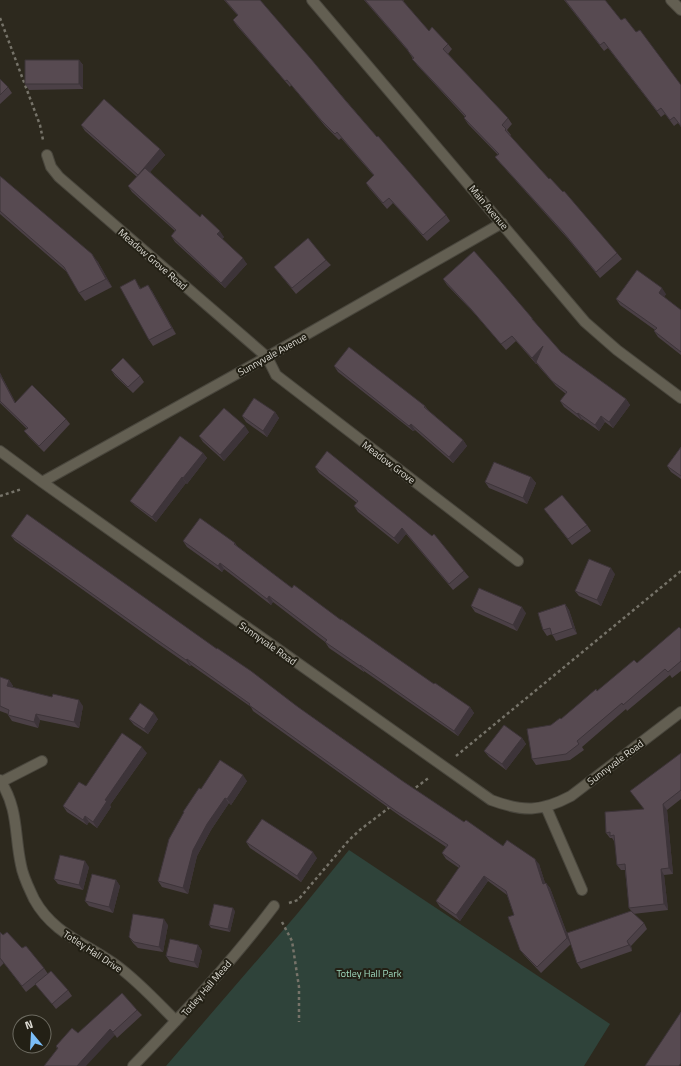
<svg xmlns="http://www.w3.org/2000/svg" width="681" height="1066" viewBox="0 0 681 1066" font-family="'Titillium Web',sans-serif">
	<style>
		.green { fill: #2f433a }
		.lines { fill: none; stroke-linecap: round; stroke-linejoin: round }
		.minor-casing { stroke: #49463d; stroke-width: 12 }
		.path { stroke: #767369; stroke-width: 2.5; stroke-dasharray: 3 3; stroke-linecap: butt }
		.minor { stroke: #635f52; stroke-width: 10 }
		.wall { fill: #4b4046 }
		.shaded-wall { fill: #3d3439 }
		.building { fill: #574a51; stroke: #3d3439 }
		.labels { text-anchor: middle; stroke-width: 4; stroke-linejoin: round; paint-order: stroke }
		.street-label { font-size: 10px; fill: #dddbd4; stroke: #232015 }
		.park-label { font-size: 10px; fill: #a2dcc0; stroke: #232015 }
	</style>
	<rect width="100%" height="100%" fill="#2d291e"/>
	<path class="green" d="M349 850 610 1024 584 1066H166L297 914Z"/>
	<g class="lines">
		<g class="minor-casing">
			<path id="minor" d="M312 0 585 322 617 350 681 398
				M671 0 681 10
				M47 155 51 167 59 177 267 357 276 375 518 561
				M0 451 42 482 491 800C523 812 541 812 571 796L681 712
				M42 482 267 357 502 223
				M0 780C19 810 14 833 21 865 23 877 29 888 34 899 53 934 86 943 116 965 138 981 157 1002 176 1021
				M1 782 42 761
				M546 807 582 890
				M133 1066C182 1015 231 963 274 906"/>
		</g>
		<path class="path" d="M0 18 40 125 43 140
			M0 496 22 489
			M456 756 681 571
			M411 791 430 777
			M289 903 298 900 349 840 361 829 390 807
			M282 922 292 941 299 987V1022"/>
		<use href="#minor" class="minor"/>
	</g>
	<path class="wall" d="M224 0H260L377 137 446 215 450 221 427 241 393 203 387 209 370 189 366 183 374 176 341 138 339 140 325 126 291 85 290 87 237 26 233 20 238 16Z
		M364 0H404L403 1 429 31 448 44 452 49 448 54 508 118 512 124 507 130 511 135 510 136 617 253 622 259 600 278 568 239 500 163 495 157 498 155 468 124 464 118 465 117 417 65 408 51Z
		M564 0H605L621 20 636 32 681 85V127L678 123 674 126 665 114 661 117 608 48 604 51Z
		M79 60 83 65V89L29 90 25 84Z
		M0 79 8 87 12 93 0 104Z
		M81 125 160 149 165 155 150 172 200 217 224 237 222 239 247 264 225 288 175 242 171 236 175 231 132 192 128 186 137 177 85 131Z
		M0 176 98 262 112 287 85 301 79 293 68 273 0 214Z
		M326 260 331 265 296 294 274 267Z
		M443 279 532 318 536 324 561 352 626 399 630 405 613 428 605 422 599 431 582 419 581 420 564 407 560 401 566 394 556 386 540 368 537 364H536L516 341 506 350 475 314 447 285Z
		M139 285 141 289 152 291 176 334 153 346 149 340Z
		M666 294 664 297 681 310V355L658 337 654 331 655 330 620 305 616 299Z
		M334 366 425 406 428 410 463 440 467 446 453 463 415 430 413 431 338 372Z
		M111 370 140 376 144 382 133 393 115 376Z
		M0 373 15 402 66 419 70 424 44 452 29 437 24 431 27 429 0 403Z
		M275 412 279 418 267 437 246 422 242 416Z
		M249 432 224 461 203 442 199 436Z
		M681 447V479L671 472 667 466Z
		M203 453 207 458 187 484 186 483 156 522 135 506 130 501Z
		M315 467 464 571 469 577 453 590 406 534 398 544 358 512 354 506 357 503 319 473Z
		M531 477 536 483 527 504 489 488 485 482Z
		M544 509 587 525 591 531 572 545Z
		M11 536 298 707 404 782 464 822 503 846 539 864 545 883H546L550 888 571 944 541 973 524 955 520 950 514 915 507 895 488 881 460 921 440 907 436 901 459 868 446 859 442 853 446 847 400 816 253 711 251 707 191 665 190 666 157 643 15 541Z
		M183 541 235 543 237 546 292 588 434 684 470 707 474 713 458 736 364 671V672L329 648 325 642 273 602 271 605 224 569 222 572 187 547Z
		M615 574 601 606 579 596 575 591Z
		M565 604 569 610 577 634 556 641 552 634 547 636 543 630Z
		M471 606 526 613 517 631 475 612Z
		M681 629V671L672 678 670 675 627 711 626 709 582 747 584 750 570 760 536 765 532 759 551 725 561 719 597 691 637 663Z
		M0 677 9 680 13 686 12 687 83 706 79 728 40 720 38 728 12 721 8 715V714L0 711Z
		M129 719H158L148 734 134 725Z
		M522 738 526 744 506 770 489 757 484 751Z
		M147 753 110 805 111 807 97 828 89 822 87 825 67 812 63 806 86 786Z
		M681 753V799L667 810 673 874 664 875 668 910 633 914 644 923 647 929 631 946 632 951 581 969 577 963 633 913 629 908 625 870H621L617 865 615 841H614L612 838H610L606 833 644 809 671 761Z
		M247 781 231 805 229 803 211 830 197 856 188 894 162 887 158 881 201 789Z
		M246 842 317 858 301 882 250 848Z
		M89 867 83 890 58 884 54 879Z
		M116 880 120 886 113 913 89 906 85 901Z
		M235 911 230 932 211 928 209 925Z
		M168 925 163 952 138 948 133 943 129 937Z
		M0 932 44 968 48 974 68 990 72 996 56 1009 36 984 26 992 4 963 0 967Z
		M198 945 202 951 198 968 170 962 166 956Z
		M137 1010 142 1015 117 1038 115 1035 57 1049 56 1046 78 1033Z"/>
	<path class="shaded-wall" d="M79 60 83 65V89L79 84Z
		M160 149 165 155 142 181 138 175Z
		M220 231 224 237 221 240 217 234Z
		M92 254 98 262 112 287 106 279Z
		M243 258 247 264 225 288 221 283Z
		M148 285 152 291 176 334 172 328Z
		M662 288 666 294 663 299 659 293Z
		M543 346 547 352 536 364 532 358Z
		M0 373 19 409 15 403 0 375Z
		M626 399 630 405 613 428 609 422Z
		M275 412 279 418 267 437 263 431Z
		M578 413 582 419 581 420 577 414Z
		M601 416 605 422 599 431 595 425Z
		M411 424 415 430 413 431 409 426Z
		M245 426 249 432 224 461 220 455Z
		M463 440 467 446 453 463 449 457Z
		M203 453 207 458 187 484 183 478Z
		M182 477 186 483 156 522 152 517Z
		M531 477 536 483 527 504 523 498Z
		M402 528 406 534 398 544 394 538Z
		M220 563 224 569 222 572 218 566Z
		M611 568 615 574 601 606 597 600Z
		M269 596 273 602 271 605 267 599Z
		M565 604 569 610 577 634 573 628Z
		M522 607 526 613 517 631 513 625Z
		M187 659 191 665 190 666 186 660Z
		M360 665 364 671V672L360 666Z
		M9 680 13 686 11 691 7 686Z
		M79 700 83 706 79 728 74 722Z
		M470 707 474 713 458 736 454 731Z
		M154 713 158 719 148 734 144 729Z
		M36 714 40 720 38 728 34 722Z
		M522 738 526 744 506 770 502 764Z
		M142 747 147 753 110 805 111 807 97 828 93 822 105 800Z
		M243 775 247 781 231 805 227 799Z
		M225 798 229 803 211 830 197 856 188 894 183 888 193 850 207 824Z
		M663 804 667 810 673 874 669 868Z
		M85 816 89 822 87 825 83 820Z
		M313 852 317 858 301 882 297 876Z
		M535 859 539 864 547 889 543 884Z
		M85 861 89 867 83 890 79 885Z
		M661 869 664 875 668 910 664 904Z
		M484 876 488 881 460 921 456 915Z
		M116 880 120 886 113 913 109 907Z
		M546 883 550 888 571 944 567 938Z
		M233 908 235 911 230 932 228 929Z
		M164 919 168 925 163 952 159 947Z
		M627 941 631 946 632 951Z
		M198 945 202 951 198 968 194 962Z
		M110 1029 115 1035 86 1066H77Z"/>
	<path class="building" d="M225 0H260L311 59 345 100 377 137 378 136 446 215 423 235 389 198 383 203 366 183 374 175 337 132 335 134 321 120 287 80 285 81 233 20 238 15Z
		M365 0H402L429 31 432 27 448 44 443 49 508 118 502 125 506 129 505 130 549 179 550 178 563 192 564 191 617 253 596 272 564 233 495 157 499 154 464 118 466 116 412 59 414 58 408 51V50Z
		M565 0H605L621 20 625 18 636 32 640 30 681 85V126L674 117 670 120 661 108 657 111 604 42 600 45Z
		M25 60H79V84H25Z
		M0 79 8 87 0 95Z
		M104 99 160 149 138 175 81 125Z
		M145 168 200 217 202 214 220 231 217 234 243 258 221 283 171 236 176 230 128 186Z
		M0 176 92 254 106 279 79 293 64 267 0 211Z
		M308 238 326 260 292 288 274 267Z
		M474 251 497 277 532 318V319L561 352 626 399 609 422 601 416 595 425 578 413 577 414 560 401 567 392 552 381 536 362 543 346 532 358 512 336 501 344 471 309 443 279Z
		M637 270 662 288 659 293 681 310V352L654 331 657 328 616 299Z
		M135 279 140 289 148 285 172 328 149 340 120 287Z
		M349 347 425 406 424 407 463 440 449 457 411 424 409 426 334 366Z
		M123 358 140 376 128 387 111 370Z
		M0 375 15 403 32 385 66 419 39 446 24 431 28 428 0 401Z
		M254 398 275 412 263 431 242 416Z
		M224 408 245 426 220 455 199 436Z
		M180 436 203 453 183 478 182 477 152 517 130 501Z
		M681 447V476L667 466Z
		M327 451 432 536 434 534 464 571 449 584 402 528 394 538 354 506 358 501 315 467Z
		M494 462 531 477 523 498 485 482Z
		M562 495 587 525 568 539 544 509Z
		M27 514 217 649V648L251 671 298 707 404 782 464 822 466 820 503 846 507 840 535 859 543 884 546 883 567 938 537 967 520 950 508 917 514 915 506 891 484 876 456 915 436 901 460 866 442 853 448 845 396 811 249 705 250 704 187 659 186 660 153 637 11 536Z
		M200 518 235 543 234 544 292 588 294 585 341 620V619L434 684 435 683 470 707 454 731 360 665V666L325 642 327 640 269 596 267 599 220 563 218 566 183 541Z
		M589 559 611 568 597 600 575 591Z
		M479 588 522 607 513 625 471 606Z
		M565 604 573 628 552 635 550 628 543 630 538 613Z
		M679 627 681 629V661L668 672 665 669 623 705 622 703 577 741 579 744 566 754 532 759 527 729 551 725 560 718 561 719 596 689 597 691 634 660 637 663Z
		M0 677 9 680 7 686 52 697 53 694 79 700 74 722 36 714 34 722 8 715 9 710 0 706Z
		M140 703 154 713 144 729 129 719Z
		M504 725 522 738 502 764 484 751Z
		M122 733 142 747 105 800 107 801 93 822 85 816 83 820 63 806 79 782 86 786Z
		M681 753V790L663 804 669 868 661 869 664 904 629 908 625 864 617 865 614 835 610 836V832L606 833 605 812 644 809 630 791Z
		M220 760 243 775 227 799 225 798 207 824 193 850 183 888 158 881 169 839 184 812H183L199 788 201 789Z
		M262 819 313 852 297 876 246 842Z
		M60 855 85 861 79 885 54 879Z
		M92 874 116 880 109 907 85 901Z
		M214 904 233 908 228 929 209 925Z
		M631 911 644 923 627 941 629 945 577 963 567 933Z
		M133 914 164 919 159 947 134 942 129 937Z
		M0 932 3 935 7 932 22 948 26 946 44 968 22 986 0 958Z
		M170 939 198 945 194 962 166 956Z
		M51 971 68 990 52 1004 35 984Z
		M122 993 137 1010 113 1032 110 1029 77 1066H44L58 1048 56 1046 72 1028 78 1033Z
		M681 1012V1063L679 1066H645Z"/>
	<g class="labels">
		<g class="street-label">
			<text transform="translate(489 207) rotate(50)" y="4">Main Avenue</text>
			<text transform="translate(153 259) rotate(41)" y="4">Meadow Grove Road</text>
			<text transform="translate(272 354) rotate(-29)" y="4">Sunnyvale Avenue</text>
			<text transform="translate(389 462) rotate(37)" y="4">Meadow Grove</text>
			<text transform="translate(268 643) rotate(35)" y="4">Sunnyvale Road</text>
			<text transform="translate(615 762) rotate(-37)" y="4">Sunnyvale Road</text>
			<text transform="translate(93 951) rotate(33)" y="4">Totley Hall Drive</text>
			<text transform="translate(206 988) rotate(-49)" y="4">Totley Hall Mead</text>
		</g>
		<g class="park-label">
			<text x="369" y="977">Totley Hall Park</text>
		</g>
	</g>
	<g transform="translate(32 1034) rotate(342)"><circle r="19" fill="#232015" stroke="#6d6b61"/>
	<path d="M0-3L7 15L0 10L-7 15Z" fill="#7bbef8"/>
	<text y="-6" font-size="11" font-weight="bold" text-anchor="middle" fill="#dddbd4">N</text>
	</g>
</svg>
